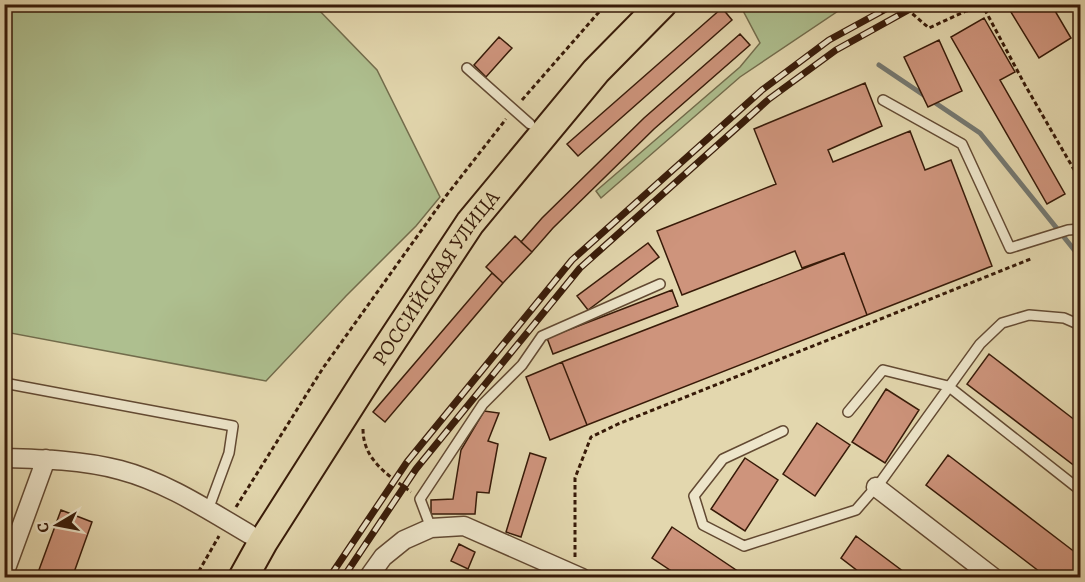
<svg xmlns="http://www.w3.org/2000/svg" width="1085" height="582" viewBox="0 0 1085 582" font-family="Alegreya,serif">
	<style>
		.green { fill: #aebf8f; stroke: #726c4c; stroke-width: 1.5 }
		.lines { fill: none; stroke-linecap: round; stroke-linejoin: round }
		.stream { stroke: #747871; stroke-width: 5 }
		.building { fill: #ce947c; stroke: #371a08; stroke-width: 1.5 }
		.service-casing { stroke: #624932; stroke-width: 12 }
		.minor-casing { stroke: #624932; stroke-width: 21 }
		.primary-casing { stroke: #371a08; stroke-width: 32 }
		.path { stroke: #371a08; stroke-width: 3; stroke-dasharray: 4.5 3; stroke-linecap: butt }
		.service { stroke: #ede5ca; stroke-width: 9 }
		.minor { stroke: #ede5ca; stroke-width: 18 }
		.primary { stroke: #e3d7ae; stroke-width: 28 }
		.rail-casing { stroke: #371a08; stroke-width: 7 }
		.rail { stroke: #ede5ca; stroke-width: 4.5; stroke-dasharray: 14; stroke-linecap: butt }
		.labels { text-anchor: middle; stroke-width: 6; stroke-linejoin: round; paint-order: stroke }
		.street-label { font-size: 21px; fill: #371a08; stroke: #ede5ca }
	</style>
	<rect width="100%" height="100%" fill="#e3d7ae"/>
	<filter id="stains"><feTurbulence type="fractalNoise" baseFrequency=".00333" numOctaves="4"/><feColorMatrix values="0 0 0 0 .2 0 0 0 0 .09 0 0 0 0 .02 0 0 0 .5 -.17"/></filter>
	<radialGradient id="worn" r=".72"><stop offset=".6" stop-color="#630" stop-opacity="0"/><stop offset="1" stop-color="#630" stop-opacity=".3"/></radialGradient>
	<path class="green" d="M4 5H314L377 70 440 197 416 226 346 296 266 381 5 332Z
		M740 5H847L740 77 601 198 596 191 740 67 760 43Z"/>
	<g class="lines">
		<path class="stream" d="M879 65 980 133 1080 257"/>
	</g>
	<path class="building" d="M1006 4H1051L1071 38 1039 58Z
		M722 8 732 20 578 156 567 144Z
		M984 18 1015 72 1000 80 1065 194 1047 204 951 37Z
		M740 34 750 45 654 129 553 228 532 252 521 242 542 218 644 118Z
		M499 37 512 48 486 77 474 65Z
		M939 40 962 91 928 107 904 57Z
		M865 83 882 126 828 150 833 162 910 131 925 170 951 160 992 266 867 315 844 253 802 268 795 251 682 295 657 231 776 184 754 129Z
		M515 236 532 252 503 283 486 267Z
		M648 243 659 257 588 310 577 296Z
		M844 253 867 315 587 425 562 362Z
		M492 273 503 283 385 422 373 412Z
		M672 290 678 306 553 354 547 338Z
		M989 354 1080 424V470L967 384Z
		M562 362 587 425 550 440 526 377Z
		M886 389 919 410 885 463 852 442Z
		M484 411 499 413 488 441 498 444 489 493 477 492 475 514H431V500L453 499 461 450Z
		M817 423 850 445 815 496 783 474Z
		M530 453 546 458 521 537 506 532Z
		M948 455 1080 556V578H1048L926 485Z
		M745 458 778 480 745 531 711 509Z
		M4 488 10 490 4 505Z
		M61 510 92 522 72 578H36Z
		M672 527 748 578H682L652 558Z
		M856 536 912 578H867L841 558Z
		M459 544 475 552 468 569 451 561Z"/>
	<g class="lines">
		<g class="service-casing">
			<path id="service" d="M467 68 530 124
				M883 100 962 144 1010 248 1068 230 1080 229
				M4 383 233 426 229 453 208 510
				M848 412 883 370 948 386 1080 490
				M783 431 723 459 694 496 703 525 744 546 856 510 882 480 980 344 1002 323 1029 315 1064 318 1080 325
				M431 528 420 499 483 404 522 365 542 336 660 284"/>
		</g>
		<g class="minor-casing">
			<path id="minor" d="M4 458C43 459 82 460 120 470 166 482 208 510 249 534
				M876 487 994 578
				M4 574 46 459
				M368 578 383 557 404 540 431 528 464 526 582 578"/>
		</g>
		<g class="primary-casing">
			<g id="primary">
				<path id="s1" d="M243 578 263 542 368 377 470 223 596 71 662 4"/>
			</g>
		</g>
		<path class="path" d="M901 4 929 28 966 11 984 8 1025 85 1080 180
			M522 100 606 4
			M363 429C363 460 388 475 411 492
			M236 507 323 368 446 196 506 119
			M575 557V478L591 437 618 424 1033 258
			M195 578 219 536"/>
		<use href="#service" class="service"/>
		<use href="#minor" class="minor"/>
		<use href="#primary" class="primary"/>
		<g class="rail-casing">
			<path id="rail" d="M329 578 407 462 572 260 762 90 829 40 895 4
				M343 578 416 469 580 268 769 99 836 50 919 4"/>
		</g>
		<use href="#rail" class="rail"/>
	</g>
	<g class="labels">
		<g class="street-label">
			<text dy="7" stroke="none"><textPath href="#s1" startOffset="357">РОССИЙСКАЯ УЛИЦА</textPath></text>
		</g>
	</g>
	<rect width="1085" height="582" fill="none" stroke="#e3d7ae" stroke-width="24"/>
	<rect x="6" y="6" width="1073" height="570" fill="none" stroke="#371a08" stroke-width="3"/>
	<rect x="12" y="12" width="1061" height="558" fill="none" stroke="#371a08" stroke-width="1.5"/>
	<g transform="translate(57 525) rotate(260)" stroke="#ede5ca" stroke-width="4.5" paint-order="stroke">
	<path d="M0-4.5L10 22L0 15L-10 22Z" fill="#371a08"/>
	<text y="-9" font-size="16" font-weight="bold" text-anchor="middle" fill="#371a08">С</text>
	</g>
	<rect width="100%" height="100%" filter="url(#stains)"/>
	<rect width="100%" height="100%" fill="url(#worn)"/>
</svg>
